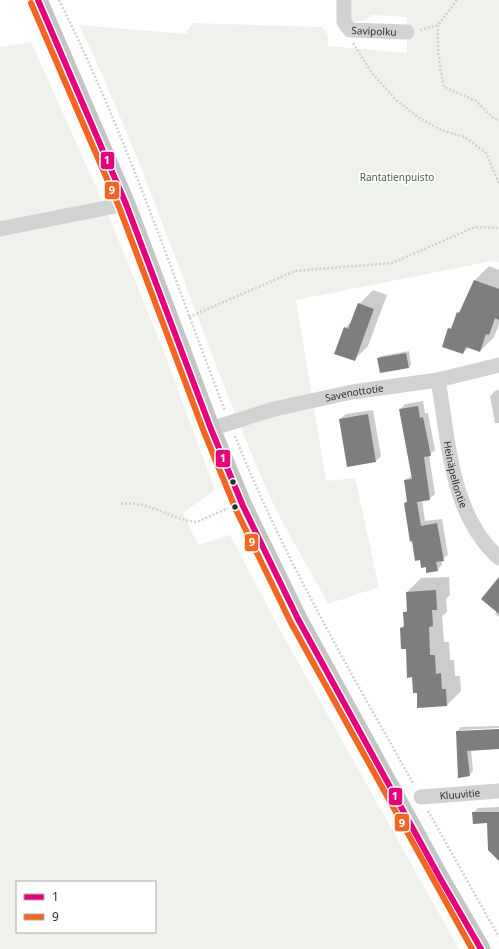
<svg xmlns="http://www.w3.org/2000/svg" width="499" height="949" viewBox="0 0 499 949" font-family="'Noto Sans',sans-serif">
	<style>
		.green { fill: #eff2ec; fill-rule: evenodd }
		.shadow { fill: #0003 }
		.building { fill: #7e7e7e }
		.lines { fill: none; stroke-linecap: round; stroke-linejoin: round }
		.path { stroke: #d1d1d1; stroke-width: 2.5; stroke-dasharray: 2 2; stroke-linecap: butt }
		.minor { stroke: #d2d2d2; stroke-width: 15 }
		.major { stroke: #c5c5c5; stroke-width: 19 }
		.bus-1-casing { stroke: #fff; stroke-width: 9 }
		.bus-2-casing { stroke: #fff; stroke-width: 9 }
		.bus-1 { stroke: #e5007d; stroke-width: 6 }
		.bus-2 { stroke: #f26522; stroke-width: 6 }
		.bus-dot { fill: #2d2d2d; stroke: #fff; stroke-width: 1.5 }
		.labels { text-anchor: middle; stroke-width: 4; stroke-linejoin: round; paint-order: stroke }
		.street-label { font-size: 10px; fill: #2d2d2d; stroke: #fff }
		.park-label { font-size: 10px; fill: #4f6240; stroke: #fff }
		.line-badge { stroke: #fff; stroke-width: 1.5 }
		.badge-label { font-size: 11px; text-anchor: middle; font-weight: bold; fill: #fff }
	</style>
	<rect width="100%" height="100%" fill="#fff"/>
	<path class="green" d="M352 0H499V262L492 261 296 300 326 481 355 478 379 587 328 604C309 567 284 529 268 492 200 338 152 176 79 25L187 34V31L193 23 322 27 328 35V46L407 53V17L372 15 363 21H352Z
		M31 42 105 207 162 347 215 490 183 513 198 545 230 535 279 628 459 949H0V47ZM17 882H155V932H17Z"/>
	<path class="shadow" d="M489 266 499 270V324L494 337 480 351 469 347 463 353 449 329 454 325 458 313 463 308 475 280Z
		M373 290 387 295 368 346 354 360 345 328 352 321 359 304Z
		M409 351 411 365 409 367 378 358 381 356Z
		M499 390V423H495L490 396 495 391Z
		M423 401 425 413H428L435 450 429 455 435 494 429 499 422 500 425 521 442 519 448 555 441 560 442 565 437 570 426 566 405 503 408 500 405 480 413 475 400 410 405 404Z
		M373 410 381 456 376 461 340 419 346 414Z
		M449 577 450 595 446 599 447 612 442 616 444 642H449L450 660H454L455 676H460L461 691 447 705 418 692 401 628 405 624 404 613 408 609 407 592 421 578Z
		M499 579V617L495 614 497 611Z
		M499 726V728L460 730V732L499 731V748L471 749 473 771 469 775 457 732 461 727Z
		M499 807V852L488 822 473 813 478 808Z"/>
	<path class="building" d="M474 280 499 289V320L495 318 489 335 486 334 480 352 466 347 463 354 442 347 448 328 451 329 457 312 459 313Z
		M358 303 374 309 355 361 334 354 344 327 348 329Z
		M406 353 409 368 380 373 377 358Z
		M418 406 420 418 423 417 431 456 424 457 430 500 417 502 421 526 437 523 444 561 436 562 438 571 426 573V567L421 568 420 560 415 561 412 541 410 542 404 503 407 502 404 480 412 479 399 409Z
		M368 414 376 462 347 467 339 419Z
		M499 577V614L481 599Z
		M436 590 437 610H432L433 626 429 627 430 655H435L436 674 441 673 442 689H446L447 706 417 708V693H413L412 677 407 678 406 649H401L400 628 404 627 403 612H407L406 592Z
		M499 729V749L467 751 470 776 458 778 456 731Z
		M472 812H499V861L488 850 487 823 473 824Z"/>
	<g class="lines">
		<path class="path" d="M59 0C125 132 172 273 225 411
			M438 25C437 47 439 65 444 87L476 101 494 119 499 120
			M420 30 438 25 457 0
			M353 43 372 73 396 100 419 118 441 130 465 137 486 153 499 184
			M189 317 295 271 392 263 475 227 499 228
			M235 436C283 557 350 671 414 785
			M121 504C149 500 171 520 197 522L228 508
			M428 811 499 937"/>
		<g class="minor">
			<path id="s1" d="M344 0V22L350 30 407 32"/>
			<path d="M0 229 126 204"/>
			<path id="s2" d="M438 380C449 441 450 514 499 558"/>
			<path id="s3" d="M211 429 274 409 352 392 438 380 499 365"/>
			<path id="s4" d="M421 797 499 791"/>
		</g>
		<path class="major" d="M38 0 126 204 211 429 243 506 298 619 440 878 481 949"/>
		<g class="bus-1-casing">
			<path id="bus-1" d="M38 0 126 204 211 429 243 506 298 619 440 878 481 949"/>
		</g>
		<g class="bus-2-casing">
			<path id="bus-2" d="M31 3 119 207 204 432 236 510 291 623 472 949"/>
		</g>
		<use href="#bus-1" class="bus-1"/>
		<use href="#bus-2" class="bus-2"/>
	</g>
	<g class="bus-dot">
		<circle cx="233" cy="482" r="3.5"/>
		<circle cx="235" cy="507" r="3.5"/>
	</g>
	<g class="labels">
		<g class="street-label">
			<text dy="4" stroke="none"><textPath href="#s1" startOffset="56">Savipolku</textPath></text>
			<text dy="4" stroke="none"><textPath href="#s3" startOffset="148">Savenottotie</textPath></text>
			<text dy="4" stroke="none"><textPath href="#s2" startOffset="96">Heinäpellontie</textPath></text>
			<text dy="4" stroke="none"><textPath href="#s4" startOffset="39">Kluuvitie</textPath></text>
		</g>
		<g class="park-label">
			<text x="397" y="181">Rantatienpuisto</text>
		</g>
	</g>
	<g class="line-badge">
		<rect x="100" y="151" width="15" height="19" rx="4" fill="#e5007d"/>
		<rect x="104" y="181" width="16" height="19" rx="4" fill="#f26522"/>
		<rect x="215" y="449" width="16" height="19" rx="4" fill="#e5007d"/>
		<rect x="244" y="533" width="15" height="19" rx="4" fill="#f26522"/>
		<rect x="388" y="787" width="15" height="19" rx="4" fill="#e5007d"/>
		<rect x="394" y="813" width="16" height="19" rx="4" fill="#f26522"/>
	</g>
	<g class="badge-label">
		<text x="107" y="164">1</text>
		<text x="112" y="194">9</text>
		<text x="223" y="462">1</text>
		<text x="252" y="546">9</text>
		<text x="395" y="800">1</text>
		<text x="402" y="827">9</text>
	</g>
	<rect x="16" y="881" width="140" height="52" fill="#ffffff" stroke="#ababab"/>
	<rect x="24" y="894" width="20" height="6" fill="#e5007d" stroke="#ababab"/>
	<text x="52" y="901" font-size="12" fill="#2d2d2d">1</text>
	<rect x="24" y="914" width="20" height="6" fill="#f26522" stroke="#ababab"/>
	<text x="52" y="921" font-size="12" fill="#2d2d2d">9</text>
</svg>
